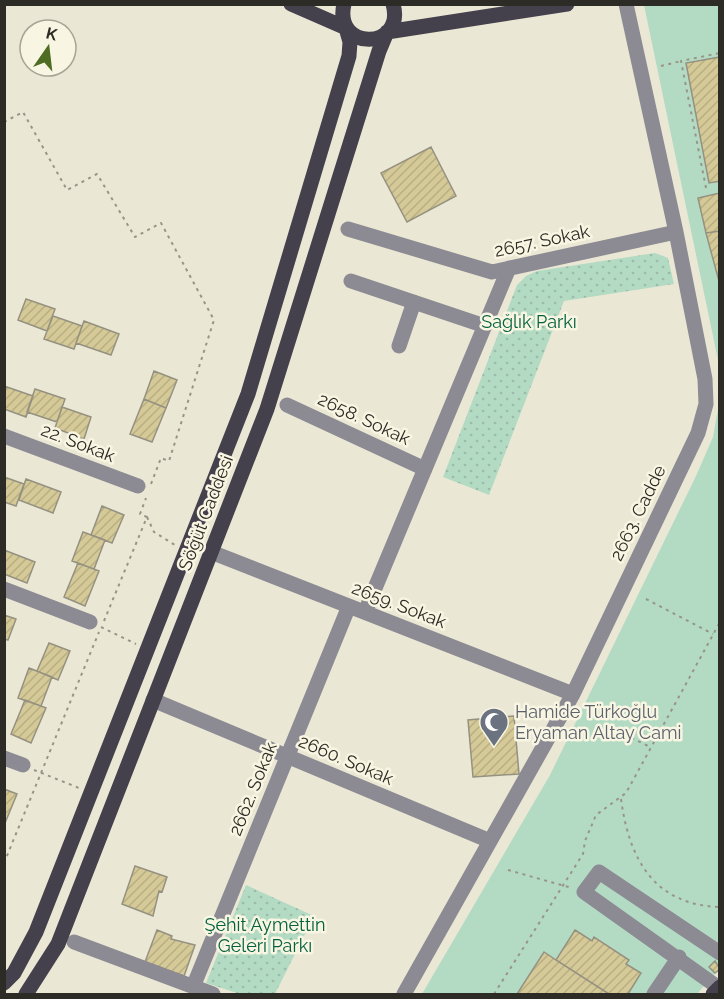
<svg xmlns="http://www.w3.org/2000/svg" width="724" height="999" viewBox="0 0 724 999" font-family="Raleway,sans-serif">
	<style>
		.park { fill: url(#park-dots) }
		.pitch { fill: #b3dbc4 }
		.building { fill: url(#building-hatch); stroke: #959181; stroke-width: 1.5 }
		.lines { fill: none; stroke-linecap: round; stroke-linejoin: round }
		.path { stroke: #989588; stroke-width: 2; stroke-dasharray: 3 4.5; stroke-linecap: butt }
		.minor { stroke: #8c8a92; stroke-width: 15 }
		.major { stroke: #44414d; stroke-width: 15 }
		.labels { text-anchor: middle; stroke-width: 5; stroke-linejoin: round; paint-order: stroke }
		.street-label { font-size: 18px; fill: #2d2b25; stroke: #f8f5e2 }
		.park-label { font-size: 18px; fill: #04623f; stroke: #f8f5e2 }
		.worship-label { font-size: 18px; fill: #5b616d; stroke: #f8f5e2; text-anchor: start }
	</style>
	<defs>
		<pattern id="park-dots" width="8" height="8" patternUnits="userSpaceOnUse" patternTransform="scale(1.5)"><rect width="8" height="8" fill="#b3dbc4"/><path d="M2 2h.1M6 6h.1" fill="none" stroke="#9abca8" stroke-width="1.8" stroke-linecap="round"/></pattern>
		<pattern id="building-hatch" width="6" height="6" patternUnits="userSpaceOnUse" patternTransform="scale(1.5)"><rect width="6" height="6" fill="#d5ca97"/><path d="M-1 1l2-2M0 6l6-6M5 7l2-2" fill="none" stroke="#b7ae82"/></pattern>
	</defs>
	<rect width="100%" height="100%" fill="#ebe7d5"/>
	<path class="park" d="M655 253 668 258 674 284 564 301 489 495 443 477 517 285 526 276 537 271Z
		M246 885 314 916 275 994H240L206 983Z"/>
	<path class="pitch" d="M644 5H719V365Z
		M719 404V969L697 994H422L550 775 696 476 713 437Z"/>
	<path class="building" d="M720 57V181L709 183 686 63Z
		M431 147 456 196 407 222 381 173Z
		M720 193V231L706 233 698 198Z
		M720 231V285L706 233Z
		M26 299 55 309 47 331 18 320Z
		M53 316 82 326 74 349 44 339Z
		M84 321 119 334 111 355 76 343Z
		M154 371 177 380 166 408 144 399Z
		M4 386 33 396 26 417 4 409Z
		M35 389 65 399 57 422 27 412Z
		M144 399 166 408 152 442 130 434Z
		M62 407 91 417 84 439 55 428Z
		M4 477 24 484 16 506 4 502Z
		M26 479 61 492 53 513 19 500Z
		M102 506 124 515 112 543 91 535Z
		M83 532 105 540 94 569 72 561Z
		M4 550 35 562 27 583 4 574Z
		M78 563 99 571 85 606 64 597Z
		M4 615 16 619 8 640 4 639Z
		M49 643 70 651 58 680 37 671Z
		M29 668 52 677 41 706 18 698Z
		M25 700 46 708 31 743 11 734Z
		M514 716 519 774 473 777 468 720Z
		M4 789 17 794 5 823H4Z
		M135 866 167 877 162 892 159 891 153 916 122 904Z
		M157 930 172 936 171 939 195 945 184 976 145 962Z
		M575 930 592 941 594 937 629 960 626 964 641 973 628 994H609L556 960Z
		M544 952 556 960 609 994H517Z
		M715 961 720 969 715 973 709 967Z"/>
	<g class="lines">
		<path class="path" d="M661 66 681 61
			M4 122 23 112 67 190 97 174 135 237 161 223 214 320 169 461 161 458 151 484
			M706 188 681 61 720 53
			M147 517 154 532 175 545
			M646 599 713 634
			M104 621 147 517 140 514 146 498
			M101 627 136 644
			M618 731 650 747
			M34 770 79 788
			M621 799C629 858 653 905 720 907
			M4 863 99 632
			M508 870 572 888
			M494 994 583 854 585 841 596 815 626 793 720 622"/>
		<path class="minor" d="M348 229 492 272 676 232
			M351 281 485 326
			M399 346 414 302
			M287 405 425 469
			M4 436 138 486
			M211 552 573 694
			M4 589 90 622
			M365 612 509 268
			M153 700 490 841
			M4 758 23 765
			M74 942 213 994
			M193 987 349 606
			M719 988 584 892 599 872 720 953
			M404 994 573 694 698 433 706 404 705 379 676 232 626 4
			M654 994 679 957"/>
		<path class="major" d="M291 4 346 28
			M344 4C333 52 406 50 393 4
			M387 32 567 4
			M4 983 14 973 36 932 248 394 349 56 350 42 346 28
			M26 994 58 944 267 409 379 51 387 32
			M713 994 720 987"/>
	</g>
	<defs>
		<g id="mosque-pin" transform="scale(1.5)"><path d="M0 17L-7.5 6A9.5 9.5 0 1 1 7.5 6Z" fill="#6b7280" stroke="#f8f5e2"/><path d="M3.5-4.9A6 6 0 1 0 3.5 4.9A5 5 0 1 1 3.5-4.9Z" fill="#fff"/></g>
	</defs>
	<g fill-rule="evenodd">
		<use href="#mosque-pin" x="494" y="722"/>
	</g>
	<g class="labels">
		<g class="street-label">
			<text transform="translate(542 241) rotate(-12)" y="6">2657. Sokak</text>
			<text transform="translate(364 419) rotate(25)" y="6">2658. Sokak</text>
			<text transform="translate(78 443) rotate(21)" y="6">22. Sokak</text>
			<text transform="translate(206 513) rotate(-69)" y="6">Söğüt Caddesi</text>
			<text transform="translate(638 513) rotate(-64)" y="6">2663. Cadde</text>
			<text transform="translate(399 605) rotate(21)" y="6">2659. Sokak</text>
			<text transform="translate(346 760) rotate(23)" y="6">2660. Sokak</text>
			<text transform="translate(253 789) rotate(-68)" y="6">2662. Sokak</text>
		</g>
		<g class="park-label">
			<text x="529" y="328">Sağlık Parkı</text>
			<text x="265" y="931">Şehit Aymettin<tspan x="265" dy="21">Geleri Parkı</tspan></text>
		</g>
		<g class="worship-label">
			<text x="515" y="718">Hamide Türkoğlu<tspan x="515" dy="21">Eryaman Altay Cami</tspan></text>
		</g>
	</g>
	<rect width="724" height="999" fill="none" stroke="#2d2b25" stroke-width="12"/>
	<g transform="translate(48 48) rotate(14)"><circle r="28" fill="#f8f5e2" stroke="#a7a496" stroke-width="1.5"/>
	<path d="M0-4.5L10 22L0 15L-10 22Z" fill="#4e6c22"/>
	<text y="-9" font-size="16" font-weight="bold" text-anchor="middle" fill="#2d2b25">K</text>
	</g>
</svg>
